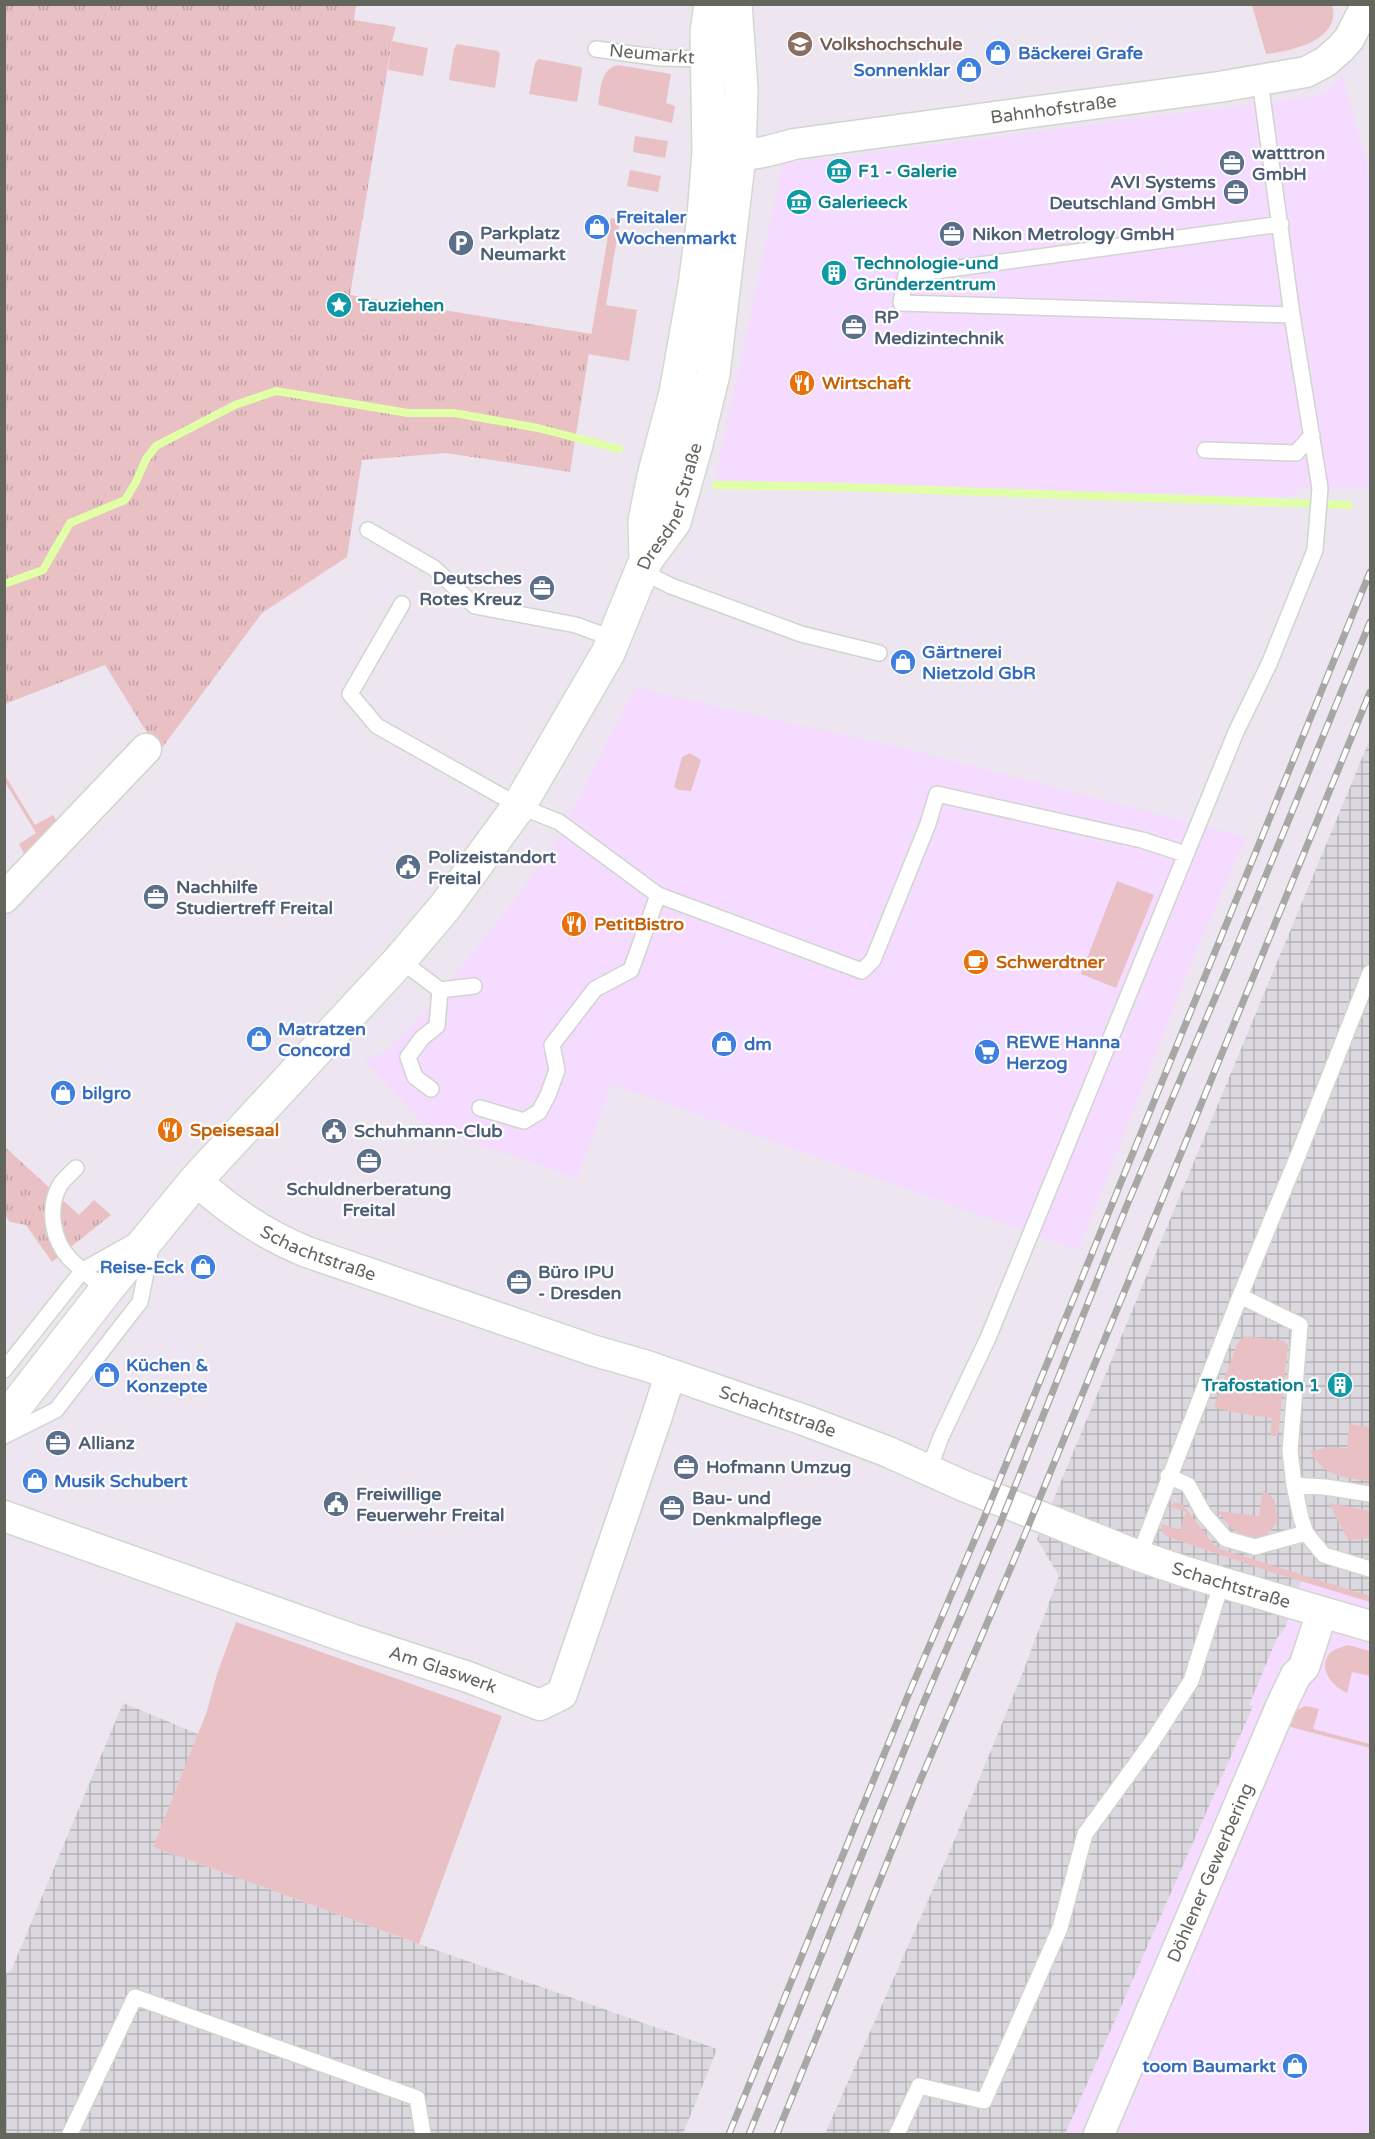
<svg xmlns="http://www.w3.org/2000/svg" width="1375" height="2139" viewBox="0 0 1375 2139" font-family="'Varela Round',sans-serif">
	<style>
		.commercial { fill: #f4dbff }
		.industrial { fill: url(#industrial-grid) }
		.grass { fill: #e9c1c4 }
		.park { fill: url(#park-tufts) }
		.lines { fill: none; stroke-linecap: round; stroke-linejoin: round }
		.stream { stroke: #e0ffa6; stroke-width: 8 }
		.lane-casing { stroke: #d1d5ce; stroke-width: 18 }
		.street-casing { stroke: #d1d5ce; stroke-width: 33 }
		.secondary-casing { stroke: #d4d9d0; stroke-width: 36 }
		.lane { stroke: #fff; stroke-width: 15 }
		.street { stroke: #fff; stroke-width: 30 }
		.secondary { stroke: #fff; stroke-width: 33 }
		.rail-casing { stroke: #a7a8a5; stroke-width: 7 }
		.rail { stroke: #fff; stroke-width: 4.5; stroke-dasharray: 14; stroke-linecap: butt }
		.labels { text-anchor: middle; stroke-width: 4.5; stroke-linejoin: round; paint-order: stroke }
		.education-label { font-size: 18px; font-weight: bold; fill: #785e54; stroke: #fff; text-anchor: start }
		.shop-label { font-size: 18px; font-weight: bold; fill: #366cbe; stroke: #fff; text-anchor: start }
		.street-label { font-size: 18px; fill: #62665d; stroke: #fff }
		.service-label { font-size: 18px; font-weight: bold; fill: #4e5e75; stroke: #fff; text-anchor: start }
		.culture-label { font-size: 18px; font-weight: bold; fill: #0d838f; stroke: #fff; text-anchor: start }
		.food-label { font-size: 18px; font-weight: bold; fill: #c56008; stroke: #fff; text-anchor: start }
	</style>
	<defs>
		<pattern id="industrial-grid" width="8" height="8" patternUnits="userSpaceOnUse" patternTransform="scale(1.5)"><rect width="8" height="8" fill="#dcd8df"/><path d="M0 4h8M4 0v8" fill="none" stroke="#b6b3b8"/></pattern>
		<pattern id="park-tufts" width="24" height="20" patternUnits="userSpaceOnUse" patternTransform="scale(1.5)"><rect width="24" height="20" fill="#e9c1c4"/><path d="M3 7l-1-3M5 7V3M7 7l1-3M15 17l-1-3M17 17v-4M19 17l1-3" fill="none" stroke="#c0a1a2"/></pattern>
	</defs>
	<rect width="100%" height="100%" fill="#ede5f0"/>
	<path class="commercial" d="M1342 76 1370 173V489L1303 487 1289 497 715 479 783 164 1322 95Z
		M636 686 666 695 910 750 1246 837 1197 949 1078 1250 612 1084 577 1178 462 1138 425 1124 364 1060 387 1051 426 1011 514 901 558 839Z
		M1302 1579 1370 1599V2134H1065L1253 1707 1249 1706 1277 1638 1285 1628Z"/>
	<path class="industrial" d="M1370 739V1599L1302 1579 1285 1628 1277 1638 1249 1705 1253 1706 1065 2134H825L949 1853 1023 1672 1059 1576 1037 1539Z
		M123 1703 198 1734 153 1847 419 1944 717 2049 683 2134H5V1974L11 1971Z"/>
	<path class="grass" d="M1252 5H1332C1342 40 1291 51 1266 54Z
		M392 41 428 48 423 76 388 70Z
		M457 44 498 51 500 54 495 88 449 80 454 49Z
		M539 59 581 67 582 70 577 102 529 94 535 63Z
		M618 65 671 74 666 103 675 106 672 123 598 105C601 89 600 69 618 65Z
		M635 136 668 141 665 158 633 152Z
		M630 170 661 176 658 192 627 186Z
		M611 218 620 220 606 305 637 310 629 361 588 354Z
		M690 753 701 760 691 791 679 790 674 787 682 757Z
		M4 774 35 825 53 815 57 821 26 857 19 844 36 833 5 782Z
		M1117 881 1154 895 1116 988 1081 974Z
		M1244 1336 1284 1341 1288 1345 1278 1436H1270L1272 1418 1231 1412 1214 1407 1237 1344Z
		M1349 1424 1370 1427V1481C1344 1478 1325 1477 1310 1452L1328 1447 1347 1448Z
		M1263 1490 1274 1499 1278 1521C1275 1524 1272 1530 1269 1532 1250 1549 1228 1527 1218 1511L1259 1516Z
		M1176 1502 1183 1505 1214 1545 1223 1550 1370 1596V1602L1271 1572 1168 1537 1161 1531 1162 1524 1180 1530 1186 1512 1169 1506Z
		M1329 1503 1370 1511V1538L1348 1540Z
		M236 1622 502 1716 419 1944 153 1847 207 1711 217 1674Z
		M1348 1645 1370 1651V1676L1352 1672 1347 1693C1332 1686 1317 1669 1330 1653 1334 1649 1343 1647 1348 1645Z
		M1305 1706 1319 1709 1313 1729 1370 1744V1748L1287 1726 1290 1714Z"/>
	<path class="park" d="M4 5H356L354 20 396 27 392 41 350 295 592 334 570 472 446 453 362 460 347 557 262 613 159 752 105 665 5 704Z
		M5 1147 79 1215 94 1200 111 1215 52 1262 26 1225 10 1222 5 1215Z"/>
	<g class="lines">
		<path class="stream" d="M716 485 844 487 1349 505
			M4 584 43 570 70 523 125 500 136 482 146 459 156 446 235 405 276 391 408 413H454L538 428 619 449"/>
		<g class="lane-casing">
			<path id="lane" d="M596 49 661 58 708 59
				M1281 224 906 275 901 303 1292 315
				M1205 450 1296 453 1312 435
				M368 530 434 568 475 606 576 625 614 639
				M641 571 671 586 801 634 879 653
				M402 604 350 694 377 726 519 806 559 822 658 895 631 970 595 989 552 1045 557 1070 548 1095 539 1112 524 1121 480 1108
				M658 895 862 971 873 960 928 824 937 794 1142 840 1185 854
				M400 960 440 990
				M431 1089 415 1077 408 1057 422 1038 437 1026 440 990 474 986
				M76 1168C71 1173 64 1179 60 1185 47 1208 52 1240 70 1259 81 1270 94 1280 106 1290
				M1240 1296 1300 1325 1290 1451 1294 1485 1325 1487 1370 1494
				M4 1370 83 1270 133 1242
				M4 1436 56 1410 140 1302 151 1248
				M929 1469 941 1437 988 1338 1236 732 1269 664 1315 550 1320 488 1292 315 1260 81
				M1168 1476 1188 1485 1204 1514 1226 1539 1255 1547 1306 1533 1301 1518 1294 1485
				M1306 1533 1324 1555 1370 1569
				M1139 1556 1240 1296 1299 1153 1370 973
				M70 2134 135 1997 417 2098 423 2134
				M897 2134 919 2086 984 2101 1060 1928 1085 1834 1152 1742 1191 1681 1222 1582"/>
		</g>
		<g class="street-casing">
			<g id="street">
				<path id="s1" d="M715 153C748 157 763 153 794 144L1219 87 1306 72 1325 62 1340 49 1349 39 1367 4"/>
				<path d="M4 898 146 749"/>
				<path id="s2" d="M196 1180C228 1210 265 1235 307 1252L595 1351 644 1365 804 1420 886 1451 964 1486 1139 1556 1186 1572 1370 1626"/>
				<path id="s3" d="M4 1516 354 1640 468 1677 540 1705 562 1694 657 1416 670 1375"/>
				<path id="s4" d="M1099 2134 1282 1704 1296 1675 1304 1667 1322 1612"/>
			</g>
		</g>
		<g class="secondary-casing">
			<g id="secondary">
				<path d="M646 560 645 521 654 476 676 393 695 286 704 217 709 152 707 32 711 4"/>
				<path id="s5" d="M4 1421 106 1290 196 1180 400 960 445 907 519 806 608 653 646 560 674 522 695 448 713 374 739 156 741 89 735 4"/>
			</g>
		</g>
		<use href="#lane" class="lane"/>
		<use href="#street" class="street"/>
		<use href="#secondary" class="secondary"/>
		<g class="rail-casing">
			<path id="rail" d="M729 2134 907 1698 984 1518 1370 572
				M749 2134 923 1704 1000 1524 1127 1205 1229 965 1370 622
				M777 2134 920 1781 1025 1534 1370 692"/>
		</g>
		<use href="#rail" class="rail"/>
	</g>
	<defs>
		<g id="university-disc" transform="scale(1.35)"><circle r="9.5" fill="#8d6e63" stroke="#fff"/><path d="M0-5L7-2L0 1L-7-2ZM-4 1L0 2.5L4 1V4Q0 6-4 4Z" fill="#fff"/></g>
		<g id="shop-disc" transform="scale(1.35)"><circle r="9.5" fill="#3f7fe0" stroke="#fff"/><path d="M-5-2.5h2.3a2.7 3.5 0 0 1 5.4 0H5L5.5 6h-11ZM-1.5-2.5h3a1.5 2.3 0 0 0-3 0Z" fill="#fff"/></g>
		<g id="office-disc" transform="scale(1.35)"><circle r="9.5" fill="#5c6f8a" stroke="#fff"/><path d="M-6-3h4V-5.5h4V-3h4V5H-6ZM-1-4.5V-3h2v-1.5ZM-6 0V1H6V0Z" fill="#fff"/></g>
		<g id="museum-disc" transform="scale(1.35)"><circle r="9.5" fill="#0f9aa8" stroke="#fff"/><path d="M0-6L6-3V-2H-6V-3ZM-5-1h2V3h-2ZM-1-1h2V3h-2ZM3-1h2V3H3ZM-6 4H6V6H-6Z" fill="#fff"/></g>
		<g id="parking-disc" transform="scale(1.35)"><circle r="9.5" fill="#5c6f8a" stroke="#fff"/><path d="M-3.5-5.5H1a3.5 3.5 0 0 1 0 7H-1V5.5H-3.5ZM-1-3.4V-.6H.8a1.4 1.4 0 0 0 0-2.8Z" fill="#fff"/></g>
		<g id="building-disc" transform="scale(1.35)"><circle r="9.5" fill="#0f9aa8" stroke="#fff"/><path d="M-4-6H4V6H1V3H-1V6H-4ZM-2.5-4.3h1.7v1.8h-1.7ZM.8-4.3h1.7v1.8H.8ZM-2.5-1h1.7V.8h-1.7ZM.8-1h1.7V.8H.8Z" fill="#fff"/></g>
		<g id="sight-disc" transform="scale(1.35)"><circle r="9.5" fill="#0f9aa8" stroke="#fff"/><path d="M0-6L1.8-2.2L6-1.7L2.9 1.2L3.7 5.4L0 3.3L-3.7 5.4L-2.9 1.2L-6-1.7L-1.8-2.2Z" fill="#fff"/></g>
		<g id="restaurant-disc" transform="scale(1.35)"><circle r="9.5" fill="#e8710a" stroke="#fff"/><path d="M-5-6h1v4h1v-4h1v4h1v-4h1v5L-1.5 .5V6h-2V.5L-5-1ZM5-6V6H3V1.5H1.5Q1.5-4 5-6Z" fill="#fff"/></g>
		<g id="civic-disc" transform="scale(1.35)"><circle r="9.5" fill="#5c6f8a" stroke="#fff"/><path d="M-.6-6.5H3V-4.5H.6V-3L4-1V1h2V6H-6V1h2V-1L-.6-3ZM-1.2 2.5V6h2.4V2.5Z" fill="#fff"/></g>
		<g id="cafe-disc" transform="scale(1.35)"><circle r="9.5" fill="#e8710a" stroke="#fff"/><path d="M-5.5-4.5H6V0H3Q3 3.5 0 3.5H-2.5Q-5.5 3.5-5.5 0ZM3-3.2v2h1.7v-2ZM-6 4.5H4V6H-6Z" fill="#fff"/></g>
		<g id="supermarket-disc" transform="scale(1.35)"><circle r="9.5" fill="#3f7fe0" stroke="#fff"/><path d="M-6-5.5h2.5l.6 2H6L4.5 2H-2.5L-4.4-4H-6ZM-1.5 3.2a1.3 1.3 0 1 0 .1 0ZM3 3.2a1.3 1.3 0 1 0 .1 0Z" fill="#fff"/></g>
	</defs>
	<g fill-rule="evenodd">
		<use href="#university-disc" x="800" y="44"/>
		<use href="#shop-disc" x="998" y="53"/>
		<use href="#shop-disc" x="969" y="70"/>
		<use href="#office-disc" x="1232" y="163"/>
		<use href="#museum-disc" x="839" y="171"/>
		<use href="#office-disc" x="1236" y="192"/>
		<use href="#museum-disc" x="799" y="202"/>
		<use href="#shop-disc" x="597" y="227"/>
		<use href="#office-disc" x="952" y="234"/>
		<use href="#parking-disc" x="461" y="243"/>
		<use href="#building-disc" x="834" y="273"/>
		<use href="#sight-disc" x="339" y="305"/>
		<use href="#office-disc" x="854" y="327"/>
		<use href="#restaurant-disc" x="802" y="383"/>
		<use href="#office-disc" x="542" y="588"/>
		<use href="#shop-disc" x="903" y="662"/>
		<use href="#civic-disc" x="408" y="867"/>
		<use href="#office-disc" x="156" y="897"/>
		<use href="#restaurant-disc" x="574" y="924"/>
		<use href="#cafe-disc" x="976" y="962"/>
		<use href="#shop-disc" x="259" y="1039"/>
		<use href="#shop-disc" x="724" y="1044"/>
		<use href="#supermarket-disc" x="987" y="1052"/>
		<use href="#shop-disc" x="63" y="1093"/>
		<use href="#restaurant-disc" x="170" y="1130"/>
		<use href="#civic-disc" x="334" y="1131"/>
		<use href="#office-disc" x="369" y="1161"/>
		<use href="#shop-disc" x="203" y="1267"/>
		<use href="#office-disc" x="519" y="1282"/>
		<use href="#shop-disc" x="107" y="1375"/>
		<use href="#building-disc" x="1340" y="1385"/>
		<use href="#office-disc" x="58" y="1443"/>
		<use href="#office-disc" x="686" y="1467"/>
		<use href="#shop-disc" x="35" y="1481"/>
		<use href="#civic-disc" x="336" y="1504"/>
		<use href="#office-disc" x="672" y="1508"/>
		<use href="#shop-disc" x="1295" y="2066"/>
	</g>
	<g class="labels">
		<g class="education-label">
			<text x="820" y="50">Volkshochschule</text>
		</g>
		<g class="shop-label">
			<text x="1018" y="59">Bäckerei Grafe</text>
			<text x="950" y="76" text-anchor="end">Sonnenklar</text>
			<text x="616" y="223">Freitaler<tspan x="616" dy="21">Wochenmarkt</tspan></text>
			<text x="922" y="658">Gärtnerei<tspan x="922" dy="21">Nietzold GbR</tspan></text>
			<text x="278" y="1035">Matratzen<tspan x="278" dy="21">Concord</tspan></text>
			<text x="1006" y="1048">REWE Hanna<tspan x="1006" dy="21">Herzog</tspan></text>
			<text x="744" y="1050">dm</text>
			<text x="82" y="1099">bilgro</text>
			<text x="184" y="1273" text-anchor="end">Reise-Eck</text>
			<text x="126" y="1371">Küchen &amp;<tspan x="126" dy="21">Konzepte</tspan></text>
			<text x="54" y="1487">Musik Schubert</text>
			<text x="1276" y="2072" text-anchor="end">toom Baumarkt</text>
		</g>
		<g class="street-label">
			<text transform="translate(652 54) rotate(5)" y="6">Neumarkt</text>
			<text dy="6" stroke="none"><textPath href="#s1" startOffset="342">Bahnhofstraße</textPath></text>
			<text dy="6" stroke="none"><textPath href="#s5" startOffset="1140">Dresdner Straße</textPath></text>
			<text dy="6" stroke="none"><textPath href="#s2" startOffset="144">Schachtstraße</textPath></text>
			<text dy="6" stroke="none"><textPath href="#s2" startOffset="630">Schachtstraße</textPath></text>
			<text dy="6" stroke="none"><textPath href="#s2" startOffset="1116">Schachtstraße</textPath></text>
			<text dy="6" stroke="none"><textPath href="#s3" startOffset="465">Am Glaswerk</textPath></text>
			<text dy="6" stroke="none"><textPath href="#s4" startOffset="284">Döhlener Gewerbering</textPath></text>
		</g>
		<g class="service-label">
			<text x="1252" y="159">watttron<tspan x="1252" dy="21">GmbH</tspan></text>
			<text x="1216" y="188" text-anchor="end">AVI Systems<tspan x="1216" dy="21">Deutschland GmbH</tspan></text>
			<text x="480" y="239">Parkplatz<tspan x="480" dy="21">Neumarkt</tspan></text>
			<text x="972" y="240">Nikon Metrology GmbH</text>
			<text x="874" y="323">RP<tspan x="874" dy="21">Medizintechnik</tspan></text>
			<text x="522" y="584" text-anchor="end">Deutsches<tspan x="522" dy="21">Rotes Kreuz</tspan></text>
			<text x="428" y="863">Polizeistandort<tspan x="428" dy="21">Freital</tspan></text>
			<text x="176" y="893">Nachhilfe<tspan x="176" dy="21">Studiertreff Freital</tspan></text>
			<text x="354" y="1137">Schuhmann-Club</text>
			<text x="369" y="1195" text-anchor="middle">Schuldnerberatung<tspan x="369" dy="21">Freital</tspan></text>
			<text x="538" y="1278">Büro IPU<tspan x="538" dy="21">- Dresden</tspan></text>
			<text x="78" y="1449">Allianz</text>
			<text x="706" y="1473">Hofmann Umzug</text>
			<text x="356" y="1500">Freiwillige<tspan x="356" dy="21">Feuerwehr Freital</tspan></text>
			<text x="692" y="1504">Bau- und<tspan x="692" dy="21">Denkmalpflege</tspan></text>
		</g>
		<g class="culture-label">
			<text x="858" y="177">F1 - Galerie</text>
			<text x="818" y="208">Galerieeck</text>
			<text x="854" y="269">Technologie-und<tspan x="854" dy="21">Gründerzentrum</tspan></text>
			<text x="358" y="311">Tauziehen</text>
			<text x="1320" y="1391" text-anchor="end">Trafostation 1</text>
		</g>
		<g class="food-label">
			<text x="822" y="389">Wirtschaft</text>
			<text x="594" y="930">PetitBistro</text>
			<text x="996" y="968">Schwerdtner</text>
			<text x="190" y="1136">Speisesaal</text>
		</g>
	</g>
	<rect width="1375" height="2139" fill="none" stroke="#62665d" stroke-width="12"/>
</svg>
